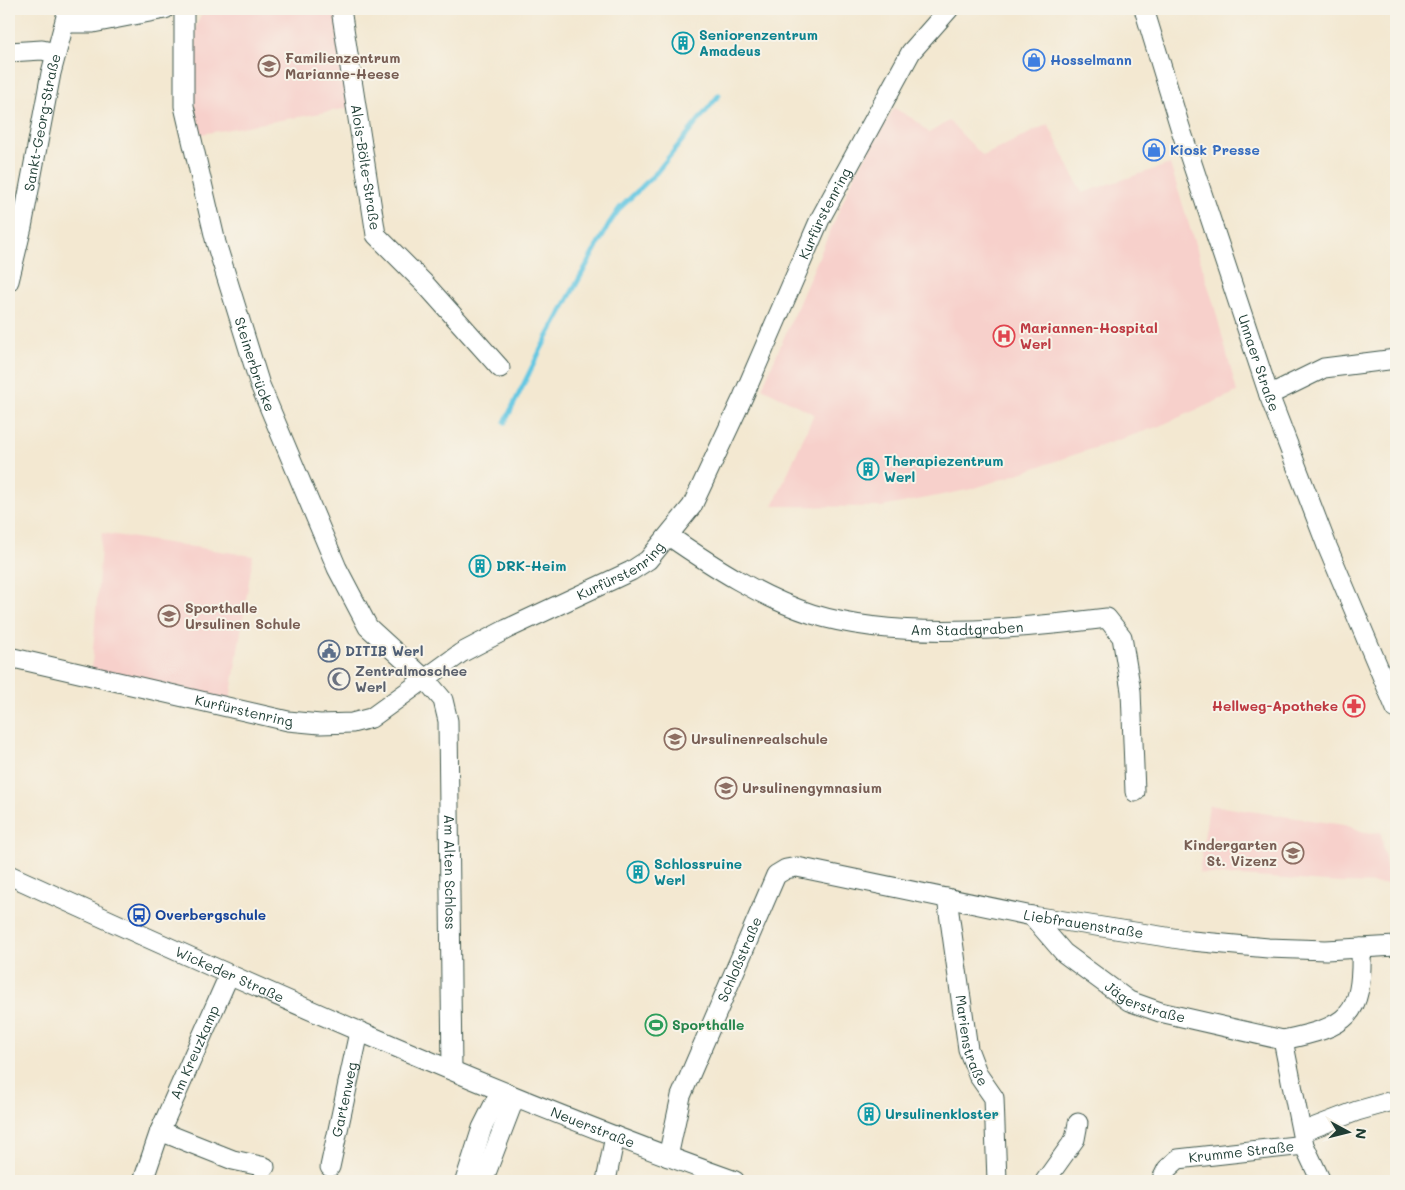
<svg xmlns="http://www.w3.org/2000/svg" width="1405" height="1190" viewBox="0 0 1405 1190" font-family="Mali,sans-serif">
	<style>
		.built { fill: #f7d0cb }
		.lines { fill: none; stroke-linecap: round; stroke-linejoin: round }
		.stream { stroke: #64c7e2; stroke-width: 5 }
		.street-casing { stroke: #3f574c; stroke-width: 21 }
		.street { stroke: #fff; stroke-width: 19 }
		.labels { text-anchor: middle; stroke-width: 4; stroke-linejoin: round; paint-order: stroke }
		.culture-label { font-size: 14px; font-weight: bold; fill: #0d838f; stroke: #f7f3e8; text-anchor: start }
		.education-label { font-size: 14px; font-weight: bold; fill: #785e54; stroke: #f7f3e8; text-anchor: start }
		.shop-label { font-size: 14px; font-weight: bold; fill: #366cbe; stroke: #f7f3e8; text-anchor: start }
		.street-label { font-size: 14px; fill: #1f3d34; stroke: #f7f3e8 }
		.health-label { font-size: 14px; font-weight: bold; fill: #be3a42; stroke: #f7f3e8; text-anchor: start }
		.service-label { font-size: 14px; font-weight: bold; fill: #4e5e75; stroke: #f7f3e8; text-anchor: start }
		.worship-label { font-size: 14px; font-weight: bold; fill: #5b616d; stroke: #f7f3e8; text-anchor: start }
		.transit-label { font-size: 14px; font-weight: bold; fill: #164399; stroke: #f7f3e8; text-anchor: start }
		.leisure-label { font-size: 14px; font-weight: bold; fill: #27864d; stroke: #f7f3e8; text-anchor: start }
	</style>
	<rect width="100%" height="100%" fill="#f7f3e8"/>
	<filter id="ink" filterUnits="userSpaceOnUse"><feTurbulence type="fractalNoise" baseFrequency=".02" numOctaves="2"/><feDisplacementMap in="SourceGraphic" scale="10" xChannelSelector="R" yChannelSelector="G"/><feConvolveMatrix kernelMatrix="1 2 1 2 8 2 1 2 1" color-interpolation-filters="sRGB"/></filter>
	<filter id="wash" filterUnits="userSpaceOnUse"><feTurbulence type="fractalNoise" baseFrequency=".0096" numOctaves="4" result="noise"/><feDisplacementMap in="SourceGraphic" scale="20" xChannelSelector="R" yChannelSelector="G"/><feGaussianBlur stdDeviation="1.12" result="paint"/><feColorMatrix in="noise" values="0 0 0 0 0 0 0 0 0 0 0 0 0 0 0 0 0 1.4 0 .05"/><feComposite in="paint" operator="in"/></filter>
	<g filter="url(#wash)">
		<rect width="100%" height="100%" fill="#f3e8d1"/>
		<path class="built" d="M235 9H335L349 108 201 134 195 107 196 26 201 15Z
			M894 108 915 120 929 133 949 121 983 156 1048 124 1082 193 1170 164 1214 305 1237 392 1157 427 972 489 882 507 773 506 814 414 762 388 854 176Z
			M102 533 253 556 229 707 91 677Z
			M1209 805 1351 826 1364 833 1381 832 1389 884 1340 883 1199 873Z"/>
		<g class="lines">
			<path class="stream" d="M505 422 542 347 609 224 620 208 656 173 719 95"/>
		</g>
	</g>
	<g filter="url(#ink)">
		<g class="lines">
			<g class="street-casing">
				<g id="street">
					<path id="s1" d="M184 9V106L216 243 260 385 337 568 368 627 426 680 443 700 448 721 452 1070"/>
					<path id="s2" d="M341 9 376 235 425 284 500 368"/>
					<path id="s3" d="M1144 9 1180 127 1269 395 1327 546 1396 709"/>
					<path d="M65 23H93L165 9"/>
					<path d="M9 52 42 50 56 53"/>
					<path id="s4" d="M9 281 22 227 51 73 68 9"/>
					<path d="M1269 395 1324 368 1396 359"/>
					<path id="s5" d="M669 536C714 567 760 597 812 614 899 641 1018 629 1107 618L1122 637 1131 691 1135 792"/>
					<path id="s6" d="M9 657 288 721 320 724 352 723 371 718 461 653 507 629 631 571 648 560 692 506 743 397 820 219 911 52 949 9"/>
					<path id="s7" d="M9 875C248 984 488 1092 735 1181"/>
					<path id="s8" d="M947 898 968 1049 978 1075 994 1098 997 1181"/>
					<path id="s9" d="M1032 916 1064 953 1129 1001 1160 1012 1283 1040"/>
					<path d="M160 1131 233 1160 265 1167"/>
					<path d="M1302 1132 1357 1111 1396 1100"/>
					<path id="s10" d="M668 1157 681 1096 776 875 786 869 797 867 1032 916 1192 941 1268 948 1326 950 1396 946"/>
					<path id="s11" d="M330 1167 359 1032"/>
					<path id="s12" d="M143 1181 160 1131 229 975"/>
					<path d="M465 1181 482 1128 500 1092"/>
					<path d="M483 1181 515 1097"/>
					<path d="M606 1181 615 1136"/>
					<path d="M1045 1181 1075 1139 1078 1123"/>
					<path id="s13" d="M1161 1181 1167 1169 1178 1159 1304 1145"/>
					<path d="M1321 1181 1304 1145 1283 1040C1348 1026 1363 1018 1361 948"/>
				</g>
			</g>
			<use href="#street" class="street"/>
		</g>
	</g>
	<defs>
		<g id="building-ring" transform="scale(1.125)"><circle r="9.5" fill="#f7f3e8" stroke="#0f9aa8" stroke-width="1.5"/><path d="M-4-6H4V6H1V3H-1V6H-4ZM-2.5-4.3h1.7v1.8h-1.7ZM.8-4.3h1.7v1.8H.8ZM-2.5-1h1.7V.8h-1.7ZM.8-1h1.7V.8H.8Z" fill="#0f9aa8"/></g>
		<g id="shop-ring" transform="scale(1.125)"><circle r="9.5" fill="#f7f3e8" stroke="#3f7fe0" stroke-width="1.5"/><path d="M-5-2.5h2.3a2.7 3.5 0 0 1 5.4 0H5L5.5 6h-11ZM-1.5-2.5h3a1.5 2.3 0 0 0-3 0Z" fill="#3f7fe0"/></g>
		<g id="school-ring" transform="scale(1.125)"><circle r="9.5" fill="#f7f3e8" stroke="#8d6e63" stroke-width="1.5"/><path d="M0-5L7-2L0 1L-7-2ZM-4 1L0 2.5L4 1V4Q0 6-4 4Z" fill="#8d6e63"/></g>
		<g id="hospital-ring" transform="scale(1.125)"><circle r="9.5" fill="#f7f3e8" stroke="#e0444e" stroke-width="1.5"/><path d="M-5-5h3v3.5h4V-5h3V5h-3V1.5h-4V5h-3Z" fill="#e0444e"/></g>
		<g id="civic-ring" transform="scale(1.125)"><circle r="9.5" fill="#f7f3e8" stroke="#5c6f8a" stroke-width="1.5"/><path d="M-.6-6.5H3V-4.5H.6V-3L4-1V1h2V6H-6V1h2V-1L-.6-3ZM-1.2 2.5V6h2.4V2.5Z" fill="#5c6f8a"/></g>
		<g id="mosque-ring" transform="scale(1.125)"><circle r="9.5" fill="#f7f3e8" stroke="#6b7280" stroke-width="1.5"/><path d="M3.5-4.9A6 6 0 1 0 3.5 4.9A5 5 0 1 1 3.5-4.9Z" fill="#6b7280"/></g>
		<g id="pharmacy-ring" transform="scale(1.125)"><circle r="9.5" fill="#f7f3e8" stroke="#e0444e" stroke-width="1.5"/><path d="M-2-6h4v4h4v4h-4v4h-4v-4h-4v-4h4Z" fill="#e0444e"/></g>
		<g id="bus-ring" transform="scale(1.125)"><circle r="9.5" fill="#f7f3e8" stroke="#1a4fb4" stroke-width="1.5"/><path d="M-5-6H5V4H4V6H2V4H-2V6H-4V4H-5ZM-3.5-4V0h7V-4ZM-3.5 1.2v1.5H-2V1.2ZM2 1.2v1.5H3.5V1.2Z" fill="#1a4fb4"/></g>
		<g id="stadium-ring" transform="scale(1.125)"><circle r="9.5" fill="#f7f3e8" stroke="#2e9e5b" stroke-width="1.5"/><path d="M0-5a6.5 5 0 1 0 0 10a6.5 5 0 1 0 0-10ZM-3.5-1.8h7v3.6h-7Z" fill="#2e9e5b"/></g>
	</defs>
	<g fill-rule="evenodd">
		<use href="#building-ring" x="683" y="43"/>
		<use href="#shop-ring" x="1034" y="60"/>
		<use href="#school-ring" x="269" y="66"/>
		<use href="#shop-ring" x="1154" y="150"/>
		<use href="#hospital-ring" x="1004" y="336"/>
		<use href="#building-ring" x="868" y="469"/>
		<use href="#building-ring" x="480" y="566"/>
		<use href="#school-ring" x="169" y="616"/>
		<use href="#civic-ring" x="329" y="651"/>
		<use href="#mosque-ring" x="339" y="679"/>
		<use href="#pharmacy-ring" x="1354" y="706"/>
		<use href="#school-ring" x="675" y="739"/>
		<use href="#school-ring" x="726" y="788"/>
		<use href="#school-ring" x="1293" y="853"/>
		<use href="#building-ring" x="638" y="872"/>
		<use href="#bus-ring" x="139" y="915"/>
		<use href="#stadium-ring" x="656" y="1025"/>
		<use href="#building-ring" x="869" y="1114"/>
	</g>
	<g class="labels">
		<g class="culture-label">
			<text x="699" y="40">Seniorenzentrum<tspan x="699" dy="16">Amadeus</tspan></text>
			<text x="884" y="466">Therapiezentrum<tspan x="884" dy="16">Werl</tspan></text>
			<text x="496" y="571">DRK-Heim</text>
			<text x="654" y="869">Schlossruine<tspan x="654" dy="16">Werl</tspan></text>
			<text x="885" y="1119">Ursulinenkloster</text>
		</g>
		<g class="education-label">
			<text x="285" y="63">Familienzentrum<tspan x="285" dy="16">Marianne-Heese</tspan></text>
			<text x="185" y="613">Sporthalle<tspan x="185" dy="16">Ursulinen Schule</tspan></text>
			<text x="691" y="744">Ursulinenrealschule</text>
			<text x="742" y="793">Ursulinengymnasium</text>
			<text x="1277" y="850" text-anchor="end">Kindergarten<tspan x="1277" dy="16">St. Vizenz</tspan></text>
		</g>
		<g class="shop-label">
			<text x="1050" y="65">Hosselmann</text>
			<text x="1170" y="155">Kiosk Presse</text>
		</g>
		<g class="street-label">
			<text dy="5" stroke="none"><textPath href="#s4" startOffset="162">Sankt-Georg-Straße</textPath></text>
			<text dy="5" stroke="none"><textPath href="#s2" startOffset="160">Alois-Bölte-Straße</textPath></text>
			<text dy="5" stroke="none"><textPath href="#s6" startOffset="1081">Kurfürstenring</textPath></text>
			<text dy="5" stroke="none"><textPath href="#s3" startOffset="372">Unnaer Straße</textPath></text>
			<text dy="5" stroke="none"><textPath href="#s1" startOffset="365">Steinerbrücke</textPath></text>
			<text dy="5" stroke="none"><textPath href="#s6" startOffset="661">Kurfürstenring</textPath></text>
			<text dy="5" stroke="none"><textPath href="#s5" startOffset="320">Am Stadtgraben</textPath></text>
			<text dy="5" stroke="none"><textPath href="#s6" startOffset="241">Kurfürstenring</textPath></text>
			<text dy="5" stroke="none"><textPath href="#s1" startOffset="929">Am Alten Schloss</textPath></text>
			<text dy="5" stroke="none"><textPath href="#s10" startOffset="618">Liebfrauenstraße</textPath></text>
			<text dy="5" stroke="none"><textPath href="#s10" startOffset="211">Schloßstraße</textPath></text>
			<text dy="5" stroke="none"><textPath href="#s7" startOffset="242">Wickeder Straße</textPath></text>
			<text dy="5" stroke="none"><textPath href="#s9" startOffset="145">Jägerstraße</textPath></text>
			<text dy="5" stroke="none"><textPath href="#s8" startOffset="145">Marienstraße</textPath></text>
			<text dy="5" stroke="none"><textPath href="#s12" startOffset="139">Am Kreuzkamp</textPath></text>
			<text dy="5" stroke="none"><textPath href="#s11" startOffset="69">Gartenweg</textPath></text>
			<text dy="5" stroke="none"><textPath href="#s7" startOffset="636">Neuerstraße</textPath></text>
			<text dy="5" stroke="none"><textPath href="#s13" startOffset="92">Krumme Straße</textPath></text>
		</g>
		<g class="health-label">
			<text x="1020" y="333">Mariannen-Hospital<tspan x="1020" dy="16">Werl</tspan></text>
			<text x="1338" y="711" text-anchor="end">Hellweg-Apotheke</text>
		</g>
		<g class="service-label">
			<text x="345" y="656">DITIB Werl</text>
		</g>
		<g class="worship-label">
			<text x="355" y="676">Zentralmoschee<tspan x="355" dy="16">Werl</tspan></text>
		</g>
		<g class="transit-label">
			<text x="155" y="920">Overbergschule</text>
		</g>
		<g class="leisure-label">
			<text x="672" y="1030">Sporthalle</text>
		</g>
	</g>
	<rect width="1405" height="1190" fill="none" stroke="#f7f3e8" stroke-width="30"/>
	<g transform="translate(1348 1132) rotate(97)" stroke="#f7f3e8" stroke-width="4" paint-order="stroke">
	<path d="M0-4L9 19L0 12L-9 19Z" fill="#1f3d34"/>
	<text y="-8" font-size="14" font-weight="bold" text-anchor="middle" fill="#1f3d34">N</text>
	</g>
</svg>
